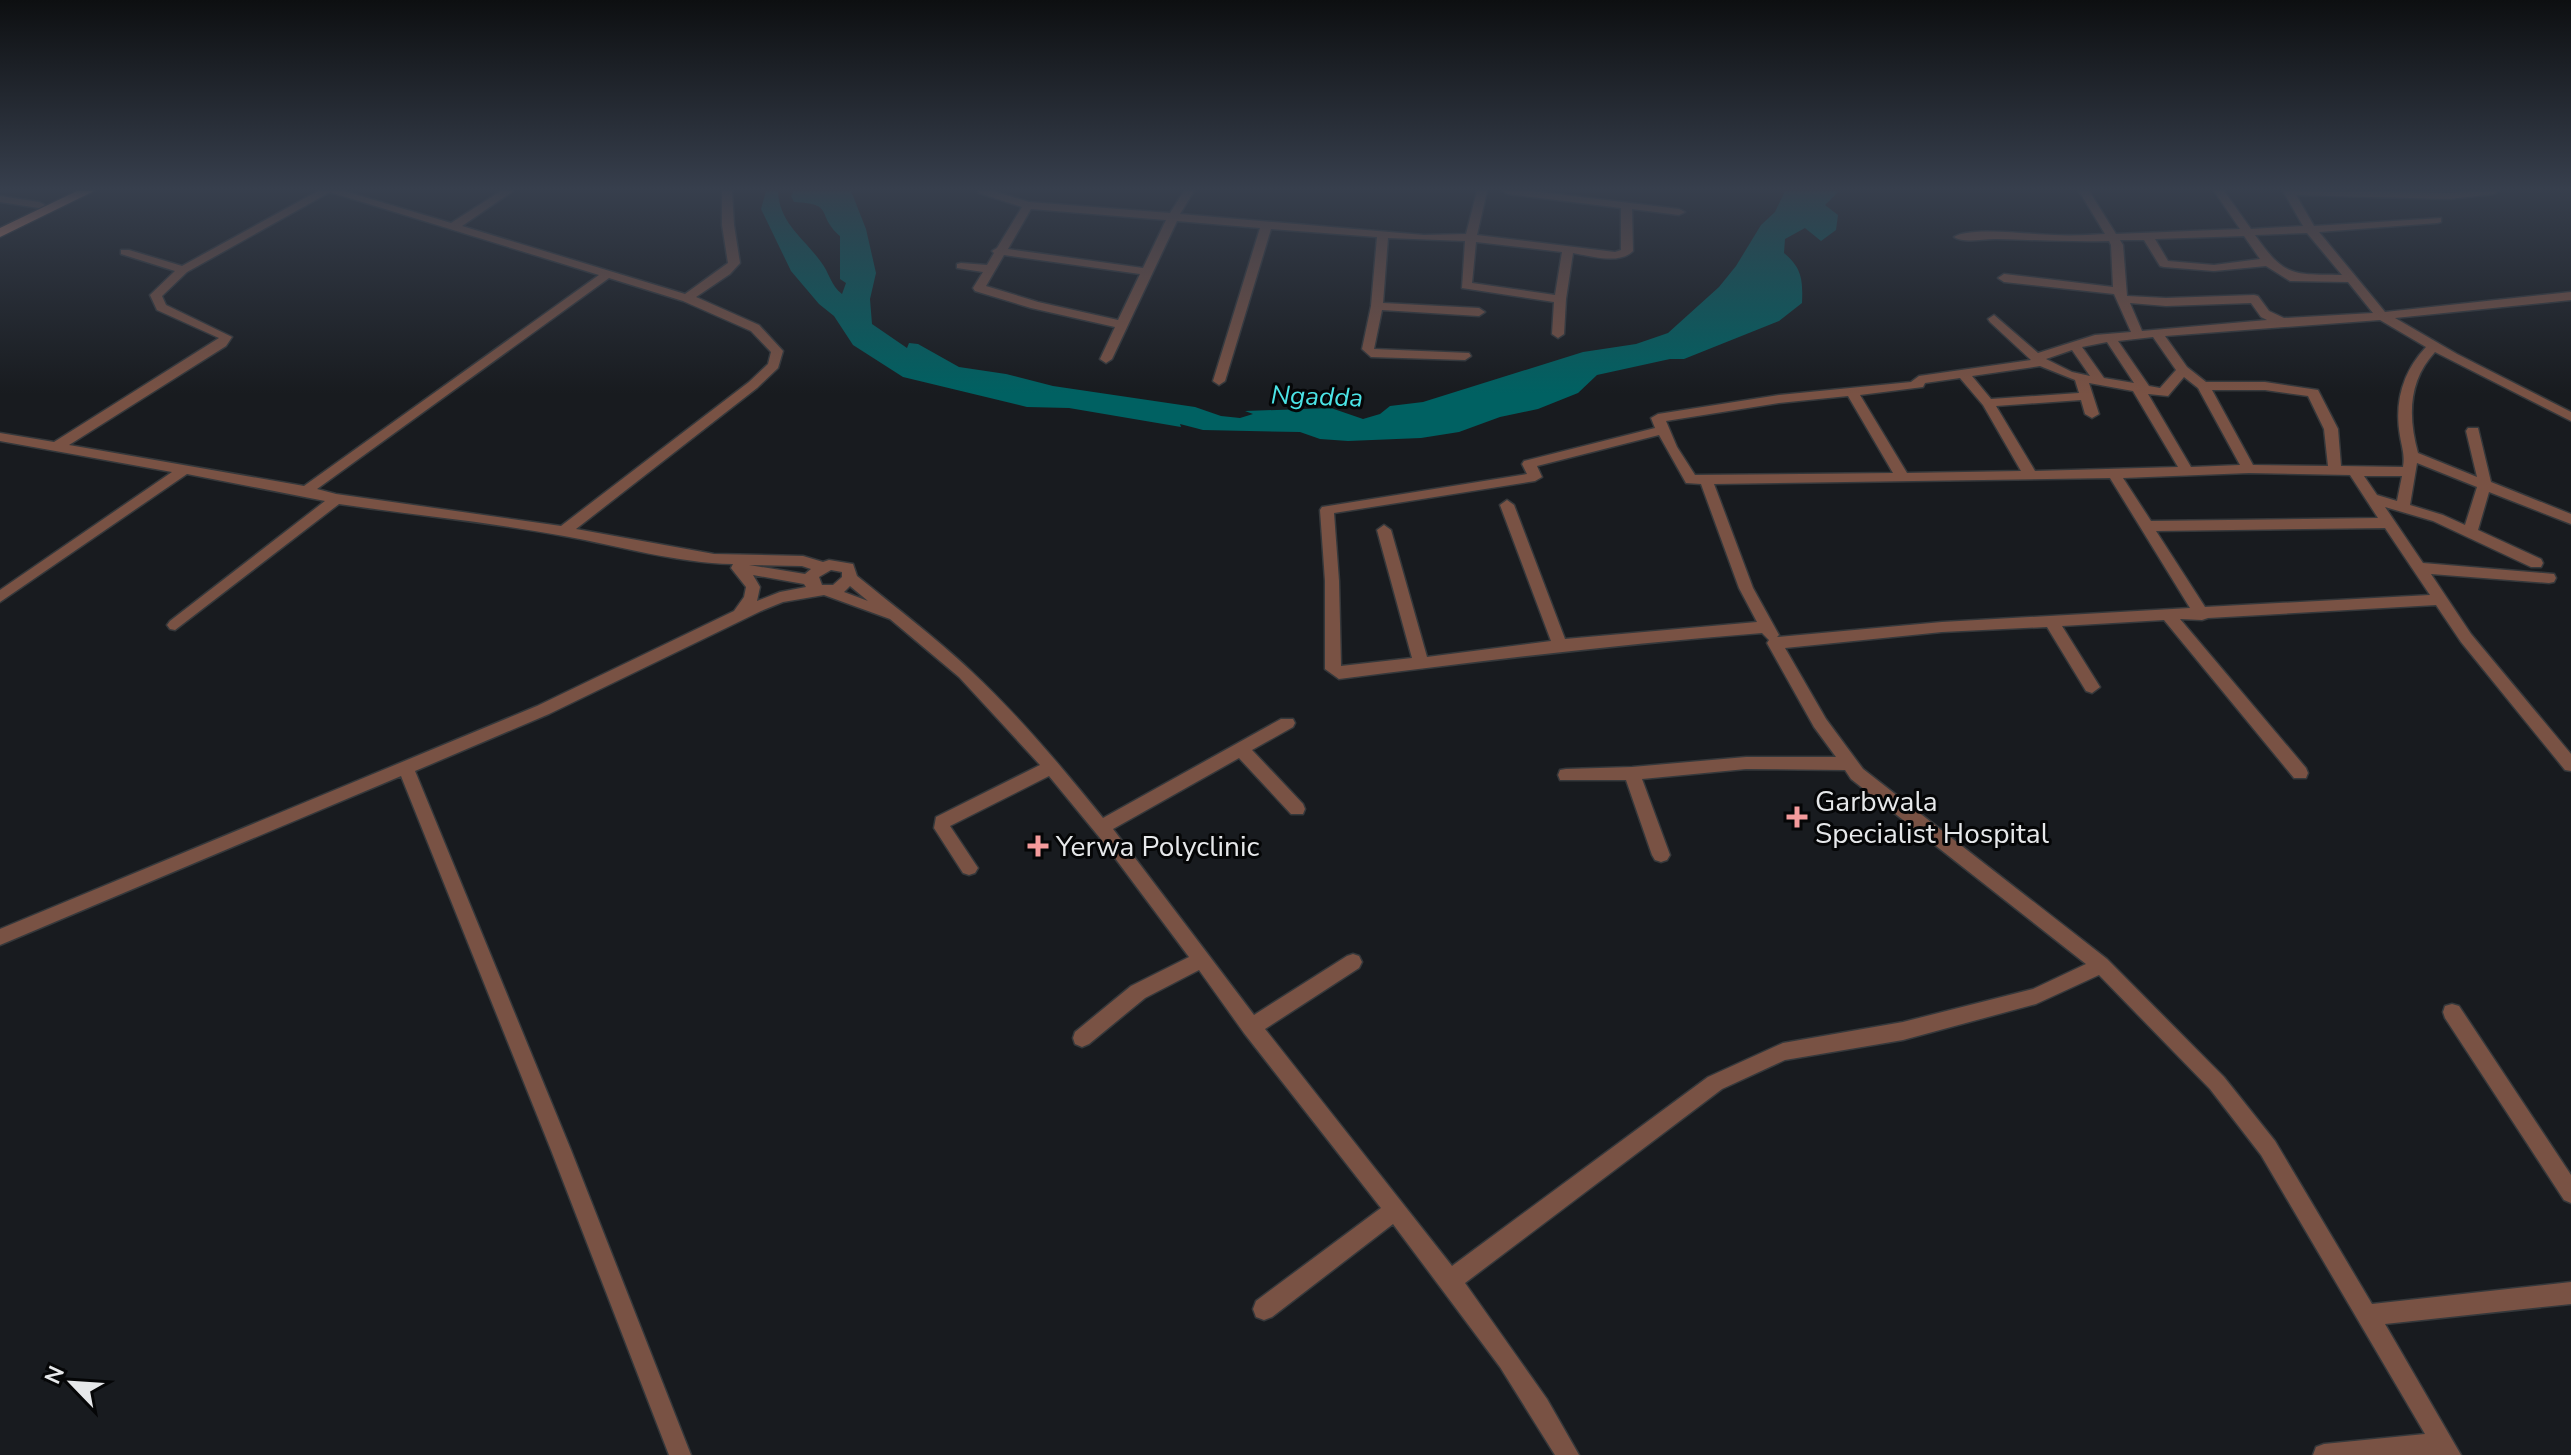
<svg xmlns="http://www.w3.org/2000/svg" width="2571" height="1455" viewBox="0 0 2571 1455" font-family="'Nunito Sans',sans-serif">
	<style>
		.water { fill: #006162 }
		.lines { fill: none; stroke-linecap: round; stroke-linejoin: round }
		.minor-casing { stroke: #35383b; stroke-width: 3 }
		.major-casing { stroke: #35383b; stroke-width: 3 }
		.minor { fill: #795244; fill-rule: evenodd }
		.major { fill: #d9886b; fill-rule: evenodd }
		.poi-dot { fill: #f59b9c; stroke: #050607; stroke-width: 3 }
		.labels { text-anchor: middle; stroke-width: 6; stroke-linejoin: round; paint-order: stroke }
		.far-water-label { font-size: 26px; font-style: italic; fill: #4be4e6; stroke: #050607 }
		.poi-label { font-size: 28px; fill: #e6e8ea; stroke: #050607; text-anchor: start }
	</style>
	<rect width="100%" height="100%" fill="#181b1f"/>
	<path class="water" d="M766 191H778C779 223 804 238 821 262 829 272 831 286 842 294L846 283 840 279V236C815 214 836 204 794 202L791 196 794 191H851L866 229 876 273 870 299 872 324 907 348 909 343 918 344 959 367 1006 374 1053 386 1195 407 1221 416 1240 418 1253 414 1245 411 1331 408 1363 419 1380 414 1390 406 1423 402 1583 352 1636 344 1668 333 1719 287 1736 266 1761 225 1775 212 1785 191H1839L1825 205 1838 215 1836 230 1821 241 1805 228 1785 239 1784 253C1802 268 1803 280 1802 303L1779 321 1684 359H1670L1597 375 1578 393 1538 409 1500 417 1459 432 1421 438 1348 441 1320 439 1300 432 1203 430 1180 424 1181 427 1069 408 1027 407 903 377 853 345 834 316 819 304 791 271 761 209Z"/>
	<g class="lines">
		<g class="minor-casing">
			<path id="minor" d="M318 191H344L451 223 501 191H513L462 226 685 294 728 263 722 225V191H732L734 225 740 263 730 274 696 297 759 325 783 351 778 368 757 388 576 529 714 554 803 556 823 562 829 560 853 564 857 576C895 607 935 637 971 671 1019 716 1062 767 1103 818L1281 719H1293L1295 723 1293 727 1252 750 1303 804 1305 809 1303 814H1291L1239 758 1113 829 1254 1015 1347 956 1353 954 1359 956 1362 962 1359 968 1265 1029 1452 1266 1708 1077 1783 1043 1903 1022 2033 989 2086 964 1851 779 1845 770 1746 769 1642 779 1670 855 1667 860 1661 862 1655 860 1652 855 1626 780H1560L1558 775 1560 770 1566 769 1632 767 1746 757H1836L1814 727 1767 643 1769 640 1762 633C1620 644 1480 661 1339 679L1325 669V581L1320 510 1322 507 1527 474 1522 464 1524 461 1655 428 1651 418 1658 414 1779 395 1911 382 1919 376 2031 360 1990 322 1988 319 1994 315 2038 353 2095 335 2131 332 2114 294 2004 282 1998 278 2004 274 2113 287 2111 245 2109 241C2072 242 2035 240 1998 239 1985 238 1965 244 1954 237 1972 226 2031 235 2054 235 2071 236 2088 235 2105 234L2079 191H2089L2116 234 2240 229 2214 191H2224L2251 229 2303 226 2283 191 2449 193 2499 191 2494 194 2449 199 2296 195 2314 226 2441 218V222L2437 223 2319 232 2385 312 2571 292V300L2395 318 2457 354 2571 412V421L2435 352C2408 381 2408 417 2418 453L2477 477 2466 431 2468 428H2478L2491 482 2571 514V524L2489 492 2478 530 2541 559 2543 563 2541 567H2531L2433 521 2385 507 2423 563 2554 574 2556 578 2554 582 2549 583 2431 574 2471 634 2571 754V771L2565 770 2461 642 2436 605 2208 618 2202 620 2180 619 2306 768 2308 773 2306 778H2294L2164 620 2062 626 2100 687 2092 693 2086 691 2047 627 1942 632 1785 648 1826 719 1863 769 2107 959 2224 1077 2275 1141 2372 1304 2571 1282V1304L2385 1324 2461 1455H2313L2316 1447 2324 1444 2425 1434 2261 1155 2210 1089 2099 975 2036 1004 1903 1040 1785 1060 1722 1089 1465 1283 1547 1399 1579 1455H1555L1500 1367 1393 1224 1272 1317 1264 1320 1256 1317 1253 1309 1256 1301 1381 1208 1244 1033 1199 970 1145 998 1089 1044 1082 1047 1075 1044 1073 1038 1075 1032 1131 986 1189 957 1100 838 1049 776 950 826 978 868 975 873 969 875 963 873 934 828 936 817 1040 765 959 677 890 619 824 595 783 602 761 611 549 714 415 771 571 1150 691 1455H669L551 1150 401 776 0 945V929L537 706 734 611 744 597 746 587 731 568 733 564C676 563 620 546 564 536 490 522 413 515 339 504L175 630 170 629 167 625 170 621 325 501 187 474 0 602V590L172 472 0 441V433L54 442 219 338 157 310 150 295 175 271 121 254V250H129L182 266ZM330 192 599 275 304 486 69 445 226 346 232 337 166 305 162 296 187 272ZM2307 233 2342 275C2293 274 2285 278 2255 235ZM2244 236 2260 259 2214 265 2168 261 2155 239ZM2120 240H2144L2160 266 2164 267 2214 271 2266 266 2290 281 2348 282 2373 313 2284 318 2269 311 2258 296 2254 295 2166 298 2127 296 2123 245ZM609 278 683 301 751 331 771 352 768 364 749 382 561 526 336 494 317 489ZM2130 303 2166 306 2251 303 2261 317 2267 320 2142 331ZM2380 320 2426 347C2403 371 2394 402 2400 436 2402 448 2405 455 2403 467L2341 466 2338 429 2318 390 2265 382H2206L2187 367 2165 336ZM2153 337 2176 370 2160 388 2149 386 2118 341ZM2107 342 2134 383 2104 378 2082 347ZM2072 350 2090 376 2072 372 2046 359ZM2040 366 2075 380 2079 393 1991 399 1972 376ZM2184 377 2198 388 2240 465 2191 467 2148 394 2168 396ZM1960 378 1983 405 2021 471 1907 473 1860 395 1923 387 1925 383ZM2089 383 2133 391 2178 467 2035 471 1996 406 2081 400 2085 414 2092 418 2099 414ZM2212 390H2265L2308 396 2324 429 2328 466 2253 465ZM1848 396 1893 473 1695 475 1677 447 1666 421 1779 403ZM1659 435 1686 483 1701 484 1739 588 1757 622 1565 639 1514 505 1507 500 1500 505 1551 641 1427 657 1391 530 1384 525 1377 530 1412 658 1341 666 1339 581 1334 513 1535 481 1542 477 1537 466ZM2417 463 2477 487 2465 525 2443 515 2410 505ZM2249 473 2350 475 2378 518 2151 521 2123 478ZM2364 476H2402L2397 501 2377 495ZM2110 478 2190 608 1942 622 1777 637 1779 635 1753 588 1714 484ZM2385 528 2430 595 2205 607 2156 531ZM749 565 802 566 811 569 805 574ZM831 570 842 572V577L833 585H822L819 577ZM753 575 804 584 806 587 780 592 757 601 760 587ZM850 586 868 601 844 592Z
				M978 191H993L1029 202 1170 213 1184 191H1194L1180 214 1424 235 1466 234 1477 191H1487L1477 235 1615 252 1621 250V208L1508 194 1503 191H1532L1679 209 1685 212 1679 215 1632 209 1633 251C1619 265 1591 256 1573 253L1566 299 1564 334 1558 338 1552 334 1554 302 1462 288 1465 241 1388 238 1383 303 1479 308 1485 312 1479 316 1382 310 1374 349 1469 353 1471 356 1465 360 1371 357 1362 349 1371 306 1377 237 1271 229 1225 381 1219 385 1213 381 1260 228 1177 221 1112 359 1106 363 1100 359 1115 327 1031 308 975 291 973 288 983 272 957 268V264L961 263 987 265 994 253 992 251 997 248 1022 207 979 193ZM1031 209 1166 220 1143 268 1008 249ZM1476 242 1562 252 1555 295 1472 283ZM1004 255 1140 274 1118 320 1038 302 986 286Z
				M0 196 39 202 45 205 39 208 0 202Z
				M2452 1004 2459 1006 2571 1175V1203L2564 1200 2445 1018 2443 1012 2445 1006Z"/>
		</g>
		<g class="major-casing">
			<path id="major" d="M77 191H94L0 237V228Z"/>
		</g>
		<use href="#minor" class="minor"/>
		<use href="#major" class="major"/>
	</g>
	<linearGradient id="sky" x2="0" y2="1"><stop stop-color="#0d0f11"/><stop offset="0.48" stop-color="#373f4d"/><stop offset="1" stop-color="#373f4d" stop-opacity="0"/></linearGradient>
	<rect width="2571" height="394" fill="url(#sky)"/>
	<g class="poi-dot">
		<path d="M1793 805h8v8h8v8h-8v8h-8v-8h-8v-8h8z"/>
		<path d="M1034 834h8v8h8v8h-8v8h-8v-8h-8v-8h8z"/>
	</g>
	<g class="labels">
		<g class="far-water-label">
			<text transform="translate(1317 396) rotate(2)" y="9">Ngadda</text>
		</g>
		<g class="poi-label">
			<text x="1815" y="811">Garbwala<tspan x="1815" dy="32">Specialist Hospital</tspan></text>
			<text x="1056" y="856">Yerwa Polyclinic</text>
		</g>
	</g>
	<g transform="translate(72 1383) rotate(295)" stroke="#050607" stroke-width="6" paint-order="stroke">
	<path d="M0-6L14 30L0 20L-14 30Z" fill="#e6e8ea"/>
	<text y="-12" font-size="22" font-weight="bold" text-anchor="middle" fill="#e6e8ea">N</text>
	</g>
</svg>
